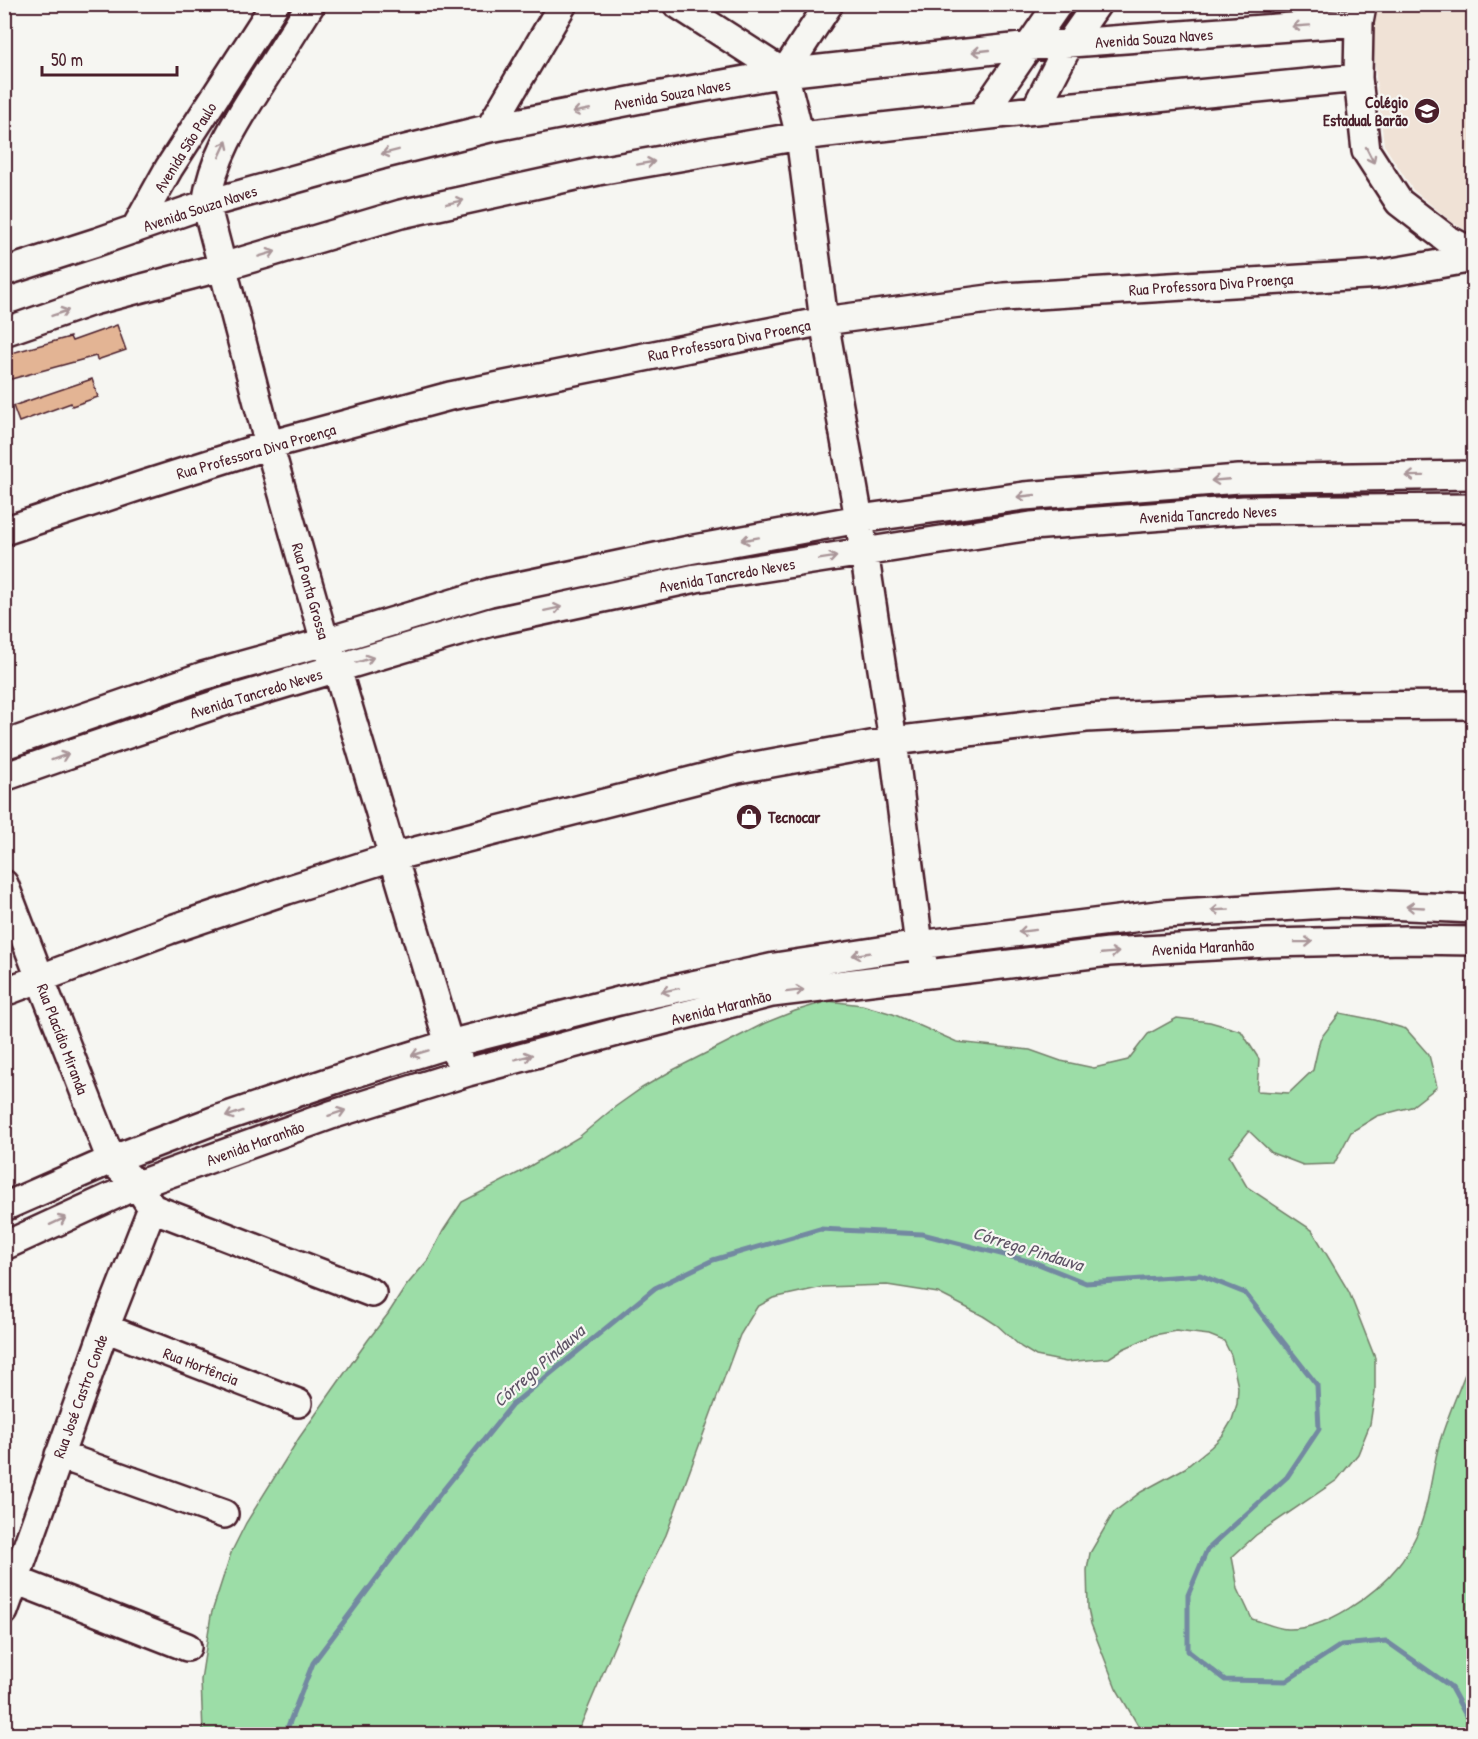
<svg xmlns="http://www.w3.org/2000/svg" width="1478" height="1739" viewBox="0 0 1478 1739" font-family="'Patrick Hand',sans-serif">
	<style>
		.built { fill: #f0e2d6 }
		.green { fill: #9cdda7; stroke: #737e69; stroke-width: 1.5 }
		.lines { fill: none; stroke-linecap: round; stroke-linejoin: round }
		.stream { stroke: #7389a1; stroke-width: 5 }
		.building { fill: #e3b494; stroke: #4a1f2b; stroke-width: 1.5 }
		.minor-casing { stroke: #4a1f2b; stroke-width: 32 }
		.minor { stroke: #f6f6f2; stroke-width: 27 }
		.oneway { stroke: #a99598 }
		.labels { text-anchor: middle; stroke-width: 4.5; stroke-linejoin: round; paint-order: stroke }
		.street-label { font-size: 16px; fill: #4a1f2b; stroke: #f6f6f2 }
		.poi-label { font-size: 16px; font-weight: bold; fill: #4a1f2b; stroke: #f6f6f2; text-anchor: end }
		.water-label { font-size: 18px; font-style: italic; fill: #5f5466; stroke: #f6f6f2 }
	</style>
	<rect width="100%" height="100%" fill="#f6f6f2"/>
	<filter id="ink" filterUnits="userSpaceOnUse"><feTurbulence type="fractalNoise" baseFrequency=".0167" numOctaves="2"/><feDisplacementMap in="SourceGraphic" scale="12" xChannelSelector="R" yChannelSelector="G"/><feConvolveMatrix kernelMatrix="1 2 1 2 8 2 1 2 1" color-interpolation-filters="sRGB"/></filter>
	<g filter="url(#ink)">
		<path class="built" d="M1375 5H1473V234L1453 223 1413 190 1384 145 1376 77 1372 22Z"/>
		<path class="green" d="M828 1001 862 1005 893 1014 957 1042 1030 1050 1061 1061 1094 1068 1128 1060 1148 1034 1177 1018 1210 1022 1241 1031 1259 1059 1257 1091 1289 1093 1313 1070 1320 1039 1340 1013 1375 1020 1406 1029 1429 1055 1437 1087 1411 1107 1377 1116 1351 1132 1334 1164 1303 1165 1272 1153 1249 1131 1229 1156 1247 1187 1312 1230 1349 1292 1375 1358V1392L1370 1424 1358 1454 1337 1480 1256 1535 1232 1557 1238 1589 1252 1619C1262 1622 1276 1628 1287 1629 1326 1630 1375 1595 1399 1565 1406 1557 1412 1544 1417 1534 1430 1504 1431 1472 1440 1441 1449 1411 1463 1382 1473 1352V1734H1143L1116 1688 1091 1624 1088 1608 1087 1570 1090 1553 1114 1512 1141 1492 1185 1468 1211 1447 1223 1435 1232 1420 1237 1404 1238 1387 1231 1355 1224 1341 1209 1335 1176 1331 1154 1335 1123 1349 1109 1358 1066 1362 1036 1356 1021 1347 997 1325 983 1316 938 1293 887 1285 823 1287 773 1298 757 1307 740 1335 666 1535 635 1597 577 1734H203L201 1680 211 1615 231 1553 246 1523 299 1438 368 1340 388 1314 406 1286 428 1260 443 1231 462 1202 522 1171 579 1137 615 1107 642 1088 673 1070 765 1023 795 1011Z"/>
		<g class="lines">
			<path class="stream" d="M285 1734 313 1663 440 1494 512 1405 655 1288 713 1260 820 1229 922 1234 1036 1263 1086 1283 1200 1275 1245 1293 1317 1385 1319 1429 1287 1477 1207 1550 1188 1595V1651L1225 1680 1286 1681 1341 1645 1386 1641 1450 1686 1474 1730"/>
		</g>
		<path class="building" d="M117 325 126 350 97 360 96 356 4 381V355L70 337 72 341Z
			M92 379 98 397 72 406 71 403 19 422 13 406Z"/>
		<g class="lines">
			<g class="minor-casing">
				<path id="minor" d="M311 4C294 31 278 57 261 83 236 122 213 157 206 204L269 445 325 642 337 669 449 1044 458 1057
					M677 4 784 73
					M829 4 784 73 800 136 824 321 859 519 893 741 919 945 923 962
					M1362 6 1359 22 1358 78 1366 151 1399 202 1447 239 1474 253
					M1035 110 1069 44 1097 4
					M981 116 1058 4
					M490 128 563 4
					M135 229 169 168 275 4
					M4 272 97 242 206 204 381 155 490 128 651 97 784 73 1030 46 1359 22
					M4 332 93 301 222 267 401 214 598 171 800 136 1035 110 1358 78
					M4 531 146 484 269 445 450 396 824 321 1004 297 1381 274 1474 258
					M4 745 203 676 325 642 490 592 689 550 859 519 1024 496 1239 479 1474 475
					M4 777 81 750 220 703 492 622 696 578 1031 526 1244 510 1474 508
					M4 884 40 978 111 1160 137 1185 152 1208 105 1328 4 1611
					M4 992 169 930 287 890 392 857 738 769 893 741 1086 718 1328 706 1474 705
					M4 1207 111 1160 213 1121 346 1076 449 1044 619 1001 775 967 919 945 1165 914 1342 903 1474 909
					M152 1208 372 1293
					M4 1246 137 1185 331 1115 468 1072 621 1031 772 993 1109 952 1267 943 1406 940 1474 941
					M105 1328 298 1403
					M59 1455 224 1514
					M15 1580 187 1647"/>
			</g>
			<use href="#minor" class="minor"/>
		</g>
		<defs><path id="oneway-shaft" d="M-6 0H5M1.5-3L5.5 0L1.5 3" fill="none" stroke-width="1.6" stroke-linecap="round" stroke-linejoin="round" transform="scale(1.5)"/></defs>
		<g class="oneway">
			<use href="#oneway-shaft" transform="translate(1301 26) rotate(176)"/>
			<use href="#oneway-shaft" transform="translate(981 51) rotate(174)"/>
			<use href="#oneway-shaft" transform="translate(581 111) rotate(169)"/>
			<use href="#oneway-shaft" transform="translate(223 149) rotate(-65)"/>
			<use href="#oneway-shaft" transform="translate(390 152) rotate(166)"/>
			<use href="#oneway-shaft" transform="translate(1370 155) rotate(63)"/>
			<use href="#oneway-shaft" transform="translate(646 163) rotate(-10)"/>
			<use href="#oneway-shaft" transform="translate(455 202) rotate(-12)"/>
			<use href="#oneway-shaft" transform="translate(267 254) rotate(-17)"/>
			<use href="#oneway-shaft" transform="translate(60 313) rotate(-19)"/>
			<use href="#oneway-shaft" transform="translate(1415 476) rotate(179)"/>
			<use href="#oneway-shaft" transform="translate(1220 480) rotate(175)"/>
			<use href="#oneway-shaft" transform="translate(1026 496) rotate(174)"/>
			<use href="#oneway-shaft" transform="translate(750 539) rotate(170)"/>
			<use href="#oneway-shaft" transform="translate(828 558) rotate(-9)"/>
			<use href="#oneway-shaft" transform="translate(553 609) rotate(-12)"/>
			<use href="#oneway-shaft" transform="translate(365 660) rotate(-17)"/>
			<use href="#oneway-shaft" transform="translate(60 757) rotate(-20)"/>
			<use href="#oneway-shaft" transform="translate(1415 907) rotate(-177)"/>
			<use href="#oneway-shaft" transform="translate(1220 910) rotate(177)"/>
			<use href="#oneway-shaft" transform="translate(1027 931) rotate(173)"/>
			<use href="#oneway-shaft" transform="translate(1304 942) rotate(-1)"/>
			<use href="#oneway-shaft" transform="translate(1110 953) rotate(-5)"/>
			<use href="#oneway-shaft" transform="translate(861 954) rotate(171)"/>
			<use href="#oneway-shaft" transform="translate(670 990) rotate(168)"/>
			<use href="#oneway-shaft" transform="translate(795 991) rotate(-7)"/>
			<use href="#oneway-shaft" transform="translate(420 1053) rotate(163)"/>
			<use href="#oneway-shaft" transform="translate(524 1057) rotate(-15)"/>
			<use href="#oneway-shaft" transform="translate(337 1113) rotate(-18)"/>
			<use href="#oneway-shaft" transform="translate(234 1114) rotate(161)"/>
			<use href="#oneway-shaft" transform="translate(58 1221) rotate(-25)"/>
		</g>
	</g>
	<defs>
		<g id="school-disc" transform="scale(1.35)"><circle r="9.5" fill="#4a1f2b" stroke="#f6f6f2"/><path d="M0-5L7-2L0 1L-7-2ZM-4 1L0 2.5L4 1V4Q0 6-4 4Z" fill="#fff"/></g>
		<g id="shop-disc" transform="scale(1.35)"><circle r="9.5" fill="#4a1f2b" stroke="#f6f6f2"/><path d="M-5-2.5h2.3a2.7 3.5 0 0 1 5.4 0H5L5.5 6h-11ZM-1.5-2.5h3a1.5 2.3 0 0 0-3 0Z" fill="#fff"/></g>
	</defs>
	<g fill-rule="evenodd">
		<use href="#school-disc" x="1427" y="111"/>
		<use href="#shop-disc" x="749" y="817"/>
	</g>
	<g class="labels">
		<g class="street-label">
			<text transform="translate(1154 38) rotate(-4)" y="6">Avenida Souza Naves</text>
			<text transform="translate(672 94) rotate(-10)" y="6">Avenida Souza Naves</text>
			<text transform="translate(185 147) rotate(-58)" y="6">Avenida São Paulo</text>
			<text transform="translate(200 208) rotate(-18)" y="6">Avenida Souza Naves</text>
			<text transform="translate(1211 284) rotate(-4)" y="6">Rua Professora Diva Proença</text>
			<text transform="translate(729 340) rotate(-11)" y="6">Rua Professora Diva Proença</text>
			<text transform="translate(256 451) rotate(-16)" y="6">Rua Professora Diva Proença</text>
			<text transform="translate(1208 514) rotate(-3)" y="6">Avenida Tancredo Neves</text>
			<text transform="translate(727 575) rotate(-10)" y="6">Avenida Tancredo Neves</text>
			<text transform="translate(311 591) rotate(74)" y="6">Rua Ponta Grossa</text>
			<text transform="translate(256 693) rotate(-17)" y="6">Avenida Tancredo Neves</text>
			<text transform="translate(1203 947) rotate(-3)" y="6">Avenida Maranhão</text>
			<text transform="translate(721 1007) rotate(-14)" y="6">Avenida Maranhão</text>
			<text transform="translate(63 1039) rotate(69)" y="6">Rua Placídio Miranda</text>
			<text transform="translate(255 1143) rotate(-20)" y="6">Avenida Maranhão</text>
			<text transform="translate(201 1366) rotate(21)" y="6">Rua Hortência</text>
			<text transform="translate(80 1396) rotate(-70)" y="6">Rua José Castro Conde</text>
		</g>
		<g class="poi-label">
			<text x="1408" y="108">Colégio<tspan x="1408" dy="18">Estadual Barão</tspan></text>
			<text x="768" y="823" text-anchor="start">Tecnocar</text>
		</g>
		<g class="water-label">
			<text transform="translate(1028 1249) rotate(17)" y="6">Córrego Pindauva</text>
			<text transform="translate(539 1366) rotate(-41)" y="6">Córrego Pindauva</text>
		</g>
	</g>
	<rect width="1478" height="1739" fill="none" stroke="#f6f6f2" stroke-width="24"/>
	<rect x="12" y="12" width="1454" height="1715" fill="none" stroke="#4a1f2b" stroke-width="2" filter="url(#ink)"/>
	<path d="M42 66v9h135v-9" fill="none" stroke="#4a1f2b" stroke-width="3"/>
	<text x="51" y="66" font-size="18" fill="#4a1f2b" stroke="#f6f6f2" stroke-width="4.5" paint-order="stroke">50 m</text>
</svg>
